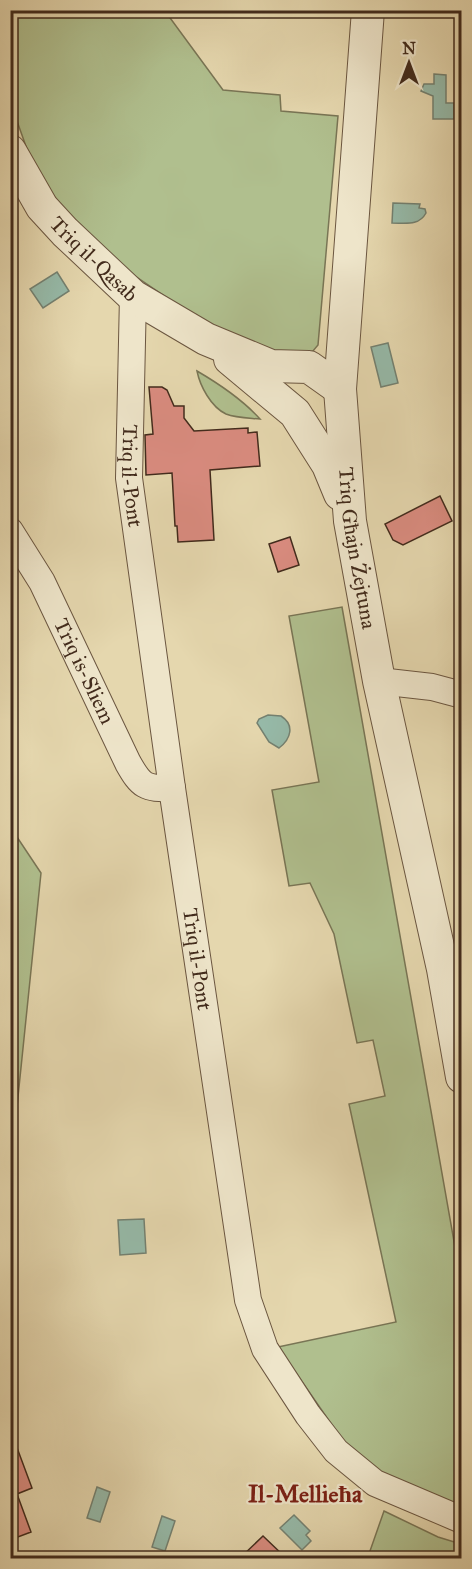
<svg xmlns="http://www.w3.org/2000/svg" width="472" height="1569" viewBox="0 0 472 1569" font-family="'IM FELL Great Primer',serif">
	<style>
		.green { fill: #b0bf8e; stroke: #797555; stroke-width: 1.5 }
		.water { fill: #96baa9; stroke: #748171; stroke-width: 1.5 }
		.building { fill: #da8c80; stroke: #422b1c; stroke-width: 1.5 }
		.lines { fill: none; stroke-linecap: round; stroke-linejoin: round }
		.minor-casing { stroke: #6b5640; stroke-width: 28 }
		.tertiary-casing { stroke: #6b5640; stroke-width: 34 }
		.minor { stroke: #eee5ca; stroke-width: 26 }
		.tertiary { stroke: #eee5ca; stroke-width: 32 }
		.labels { text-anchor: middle; stroke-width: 4.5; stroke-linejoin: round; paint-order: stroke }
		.street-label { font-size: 21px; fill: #422b1c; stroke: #eee5ca }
		.quarter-label { font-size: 24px; font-weight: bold; fill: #7a1f14; stroke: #eee5ca }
	</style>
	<rect width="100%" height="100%" fill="#e5d7ae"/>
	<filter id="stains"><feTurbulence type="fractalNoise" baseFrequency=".00333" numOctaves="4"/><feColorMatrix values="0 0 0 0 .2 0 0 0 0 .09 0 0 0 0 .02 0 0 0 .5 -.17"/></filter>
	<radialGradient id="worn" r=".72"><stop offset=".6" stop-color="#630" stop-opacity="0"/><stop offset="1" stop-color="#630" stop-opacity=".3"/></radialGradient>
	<path class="green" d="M10 11H165L223 90 280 95 281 111 338 116 318 345 313 351 299 357 276 359 216 331 116 263 69 217 49 189 28 152 12 107Z
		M197 371C221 385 242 399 260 419 250 418 236 418 226 414 211 407 200 386 197 371Z
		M342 607 461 1281V1510L396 1485 350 1451 278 1347 396 1322 349 1104 385 1096 373 1040 357 1043 334 934 310 883 289 886 272 790 319 782 289 616Z
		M11 828 41 873 11 1165Z
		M384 1511 438 1537 461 1544V1558H372L370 1551Z"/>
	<path class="water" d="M434 74 446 75V103H454V119H433V96L421 91 424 84H434Z
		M393 203 420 204 419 208 425 209 426 213C419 226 406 223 392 223Z
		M57 272 69 291 43 308 30 289Z
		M388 343 398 383 381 387 371 347Z
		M268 715 281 716C295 725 291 739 279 748L269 742 257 723 259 719Z
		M144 1219 146 1253 120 1255 118 1220Z
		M97 1487 110 1492 100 1522 87 1518Z
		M294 1515 310 1531 306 1535 311 1541 302 1550 280 1528Z
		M162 1516 175 1521 165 1551 152 1547Z"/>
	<path class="building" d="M149 387H162L167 390 174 406H184V418L194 431 248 428V433L257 432 260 466 210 470 214 540 178 542 177 526H175L172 473 146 475 145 435 153 434Z
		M440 496 452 521 403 545 393 540 385 524Z
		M290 537 299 565 278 572 269 544Z
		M10 1437H13L32 1488 17 1494 31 1532 10 1540Z
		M263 1536 286 1558H240Z"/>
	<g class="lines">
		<g class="minor-casing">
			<g id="minor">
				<path id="s1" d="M133 296 129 478 172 788 248 1300 265 1349 308 1415 336 1451 375 1483 462 1520"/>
				<path id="s2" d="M10 531 42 582 128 763C141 786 145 789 172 788"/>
				<path d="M379 681 432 687 462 695"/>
			</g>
		</g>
		<g class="tertiary-casing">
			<g id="tertiary">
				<path id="s3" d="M368 10 340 389 350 521 379 681 443 969 462 1077"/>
				<path id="s4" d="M10 151 42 207 65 232 133 296 206 339 271 366 309 367 340 389"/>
				<path d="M230 359 295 413 328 465 340 494"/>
			</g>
		</g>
		<use href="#minor" class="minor"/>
		<use href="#tertiary" class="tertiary"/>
	</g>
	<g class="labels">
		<g class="street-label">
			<text dy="7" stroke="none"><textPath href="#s4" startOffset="138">Triq il-Qasab</textPath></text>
			<text dy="7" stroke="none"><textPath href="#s1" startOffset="180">Triq il-Pont</textPath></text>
			<text dy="7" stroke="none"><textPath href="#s3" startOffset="540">Triq Għajn Żejtuna</textPath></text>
			<text dy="7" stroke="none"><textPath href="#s2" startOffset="159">Triq is-Sliem</textPath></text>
			<text dy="7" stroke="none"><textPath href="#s1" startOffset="668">Triq il-Pont</textPath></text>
		</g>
		<g class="quarter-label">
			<text x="305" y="1502">Il-Mellieħa</text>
		</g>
	</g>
	<rect width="472" height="1569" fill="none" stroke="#e5d7ae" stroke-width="36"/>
	<rect x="12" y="12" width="448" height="1545" fill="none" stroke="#422b1c" stroke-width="3"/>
	<rect x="18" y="18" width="436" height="1533" fill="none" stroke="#422b1c" stroke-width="1.5"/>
	<g transform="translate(409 63)" stroke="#eee5ca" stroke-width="4.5" paint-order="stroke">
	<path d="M0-4.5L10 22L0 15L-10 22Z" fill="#422b1c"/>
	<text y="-9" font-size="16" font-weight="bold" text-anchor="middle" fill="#422b1c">N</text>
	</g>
	<rect width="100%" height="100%" filter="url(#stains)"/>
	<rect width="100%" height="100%" fill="url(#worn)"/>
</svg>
